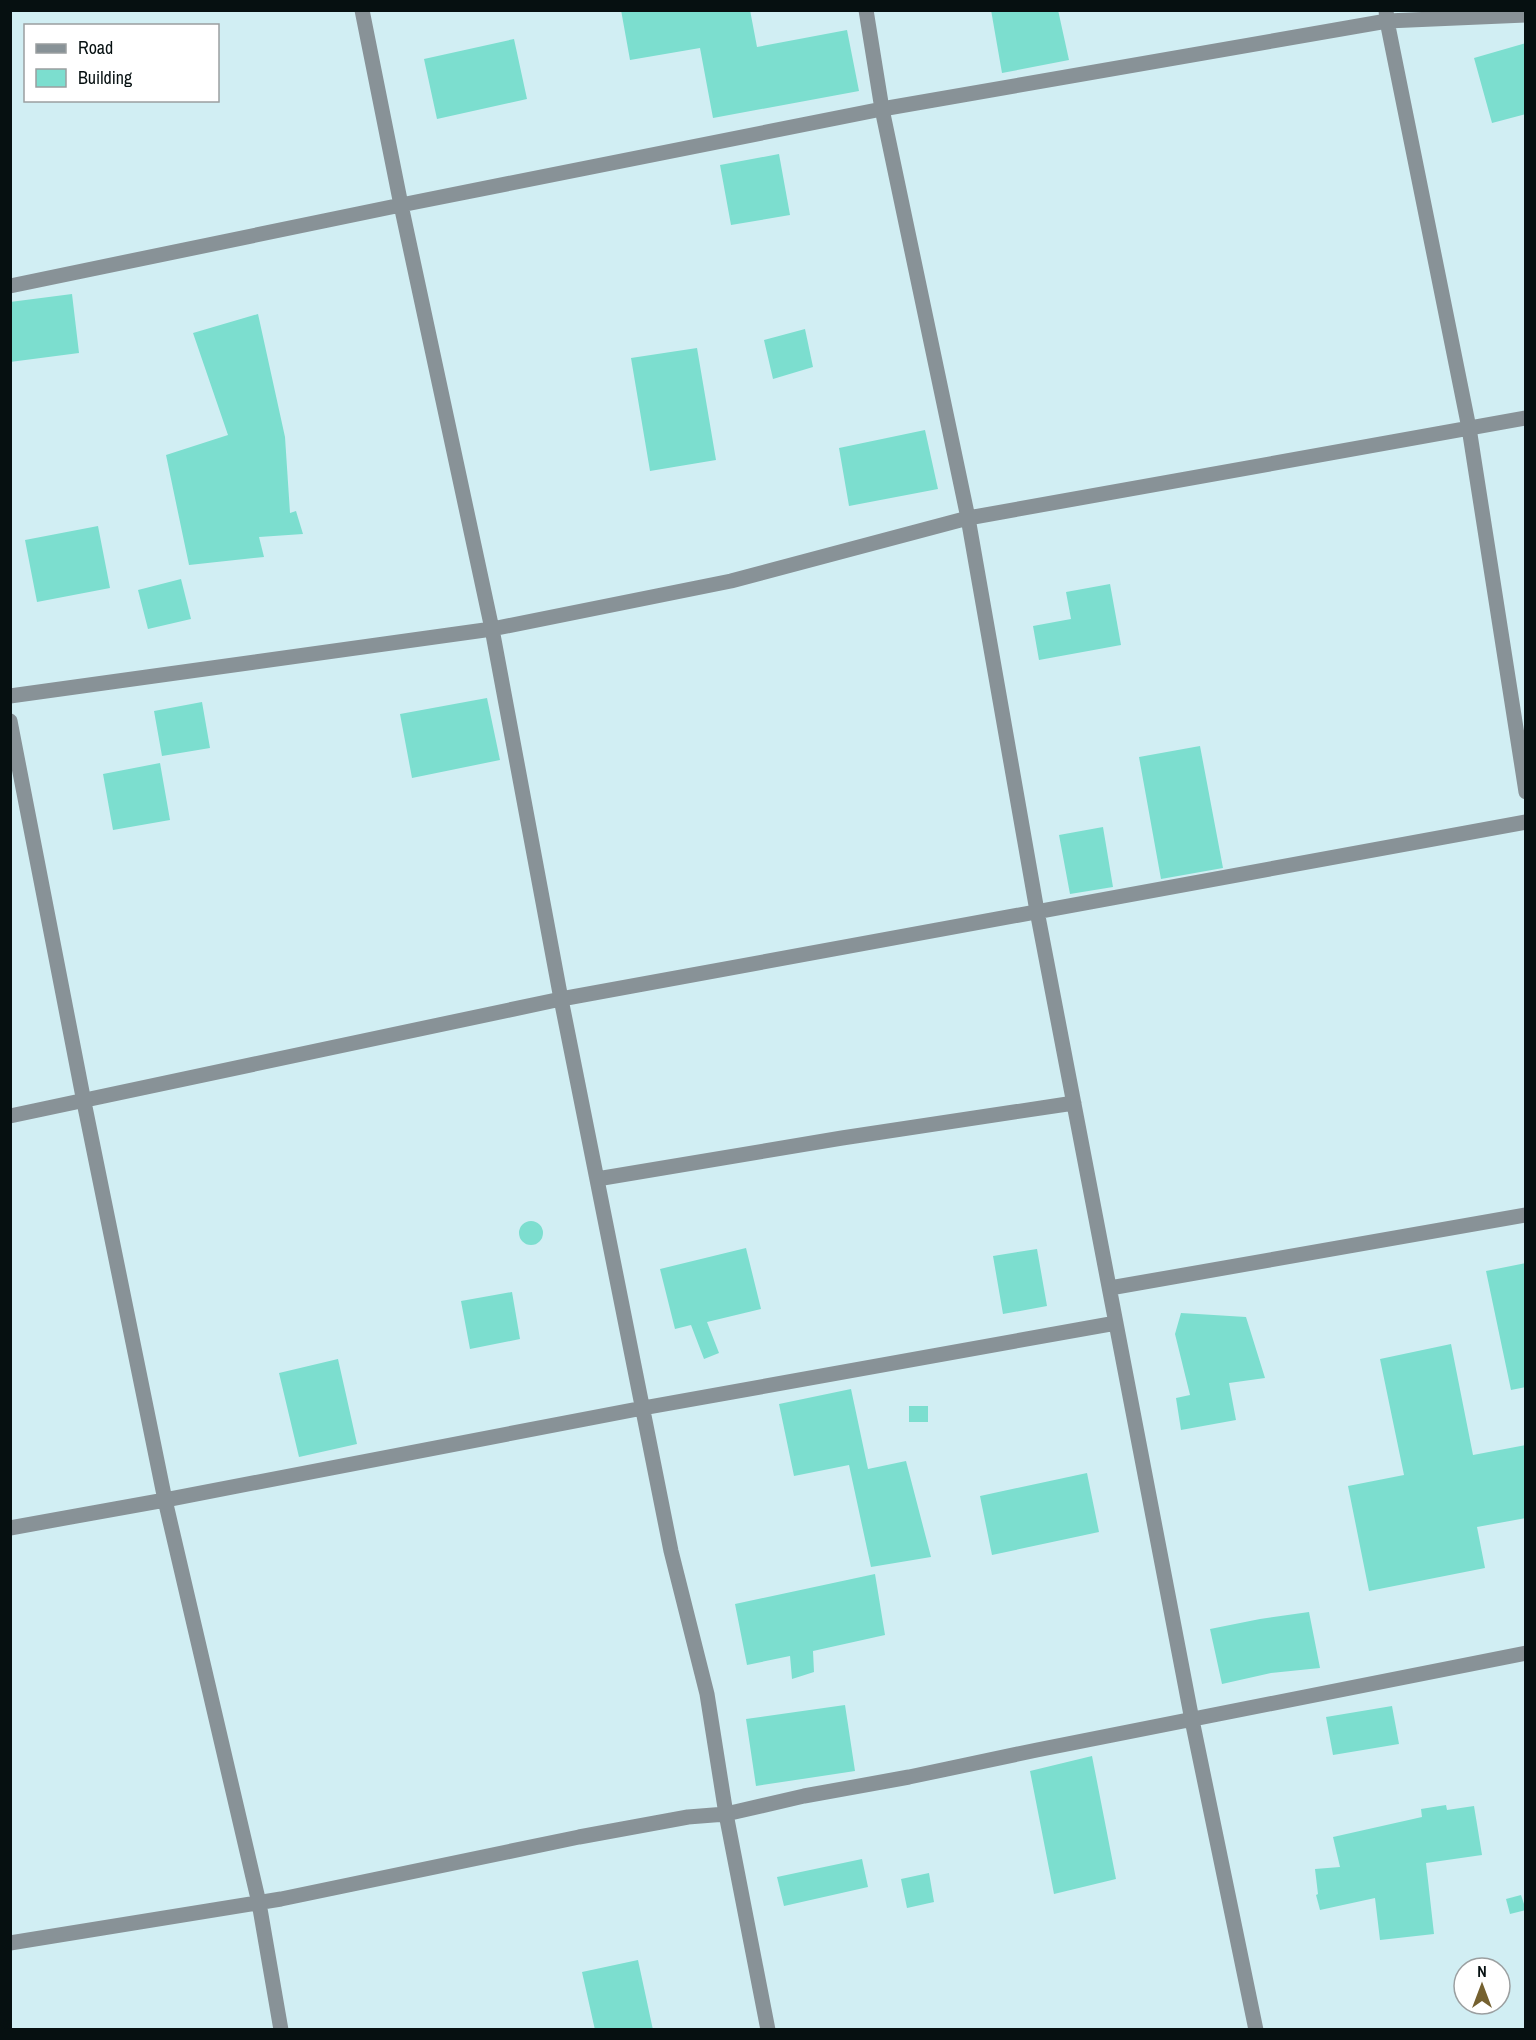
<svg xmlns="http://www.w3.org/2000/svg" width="1536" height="2040" viewBox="0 0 1536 2040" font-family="'Archivo Narrow',sans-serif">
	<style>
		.building { fill: #7cdecf }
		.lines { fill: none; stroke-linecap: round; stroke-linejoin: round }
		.minor { stroke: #889297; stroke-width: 15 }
	</style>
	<rect width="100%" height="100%" fill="#d1eef3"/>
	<path class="building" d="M621 10H750L757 47 847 30 859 91 713 118 700 48 630 60Z
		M991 10H1058L1069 60 1002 73Z
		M514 39 527 99 437 119 424 59Z
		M1526 43V114L1492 123 1474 58Z
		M779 154 790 215 731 225 720 165Z
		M72 294 79 353 10 362V302Z
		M258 314 285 437 290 513 296 511 303 534 259 537 264 557 189 565 166 455 228 435 193 333Z
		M805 329 813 367 773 379 764 340Z
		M697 348 716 460 650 471 631 358Z
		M925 430 938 489 849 506 839 448Z
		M98 526 110 588 37 602 25 540Z
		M181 579 191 619 148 629 138 590Z
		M1110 584 1121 645 1039 660 1033 626 1071 619 1066 592Z
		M487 698 500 760 412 778 400 714Z
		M202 702 210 748 162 756 154 711Z
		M1200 746 1223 868 1161 879 1139 757Z
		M160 763 170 820 113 830 103 774Z
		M1103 827 1113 887 1070 894 1059 835Z
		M519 1233a12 12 0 1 1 24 0a12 12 0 1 1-24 0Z
		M746 1248 761 1309 707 1322 719 1353 704 1359 691 1325 675 1329 660 1269Z
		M1037 1249 1047 1306 1003 1314 993 1256Z
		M1526 1263V1387L1511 1390 1486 1271Z
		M512 1292 520 1339 470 1349 461 1301Z
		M1181 1313 1246 1317 1265 1378 1229 1383 1236 1420 1181 1430 1176 1398 1190 1395 1175 1334Z
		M1451 1344 1473 1455 1526 1445V1518L1477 1527 1485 1568 1369 1591 1348 1486 1404 1475 1380 1359Z
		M338 1359 357 1444 299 1457 279 1373Z
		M851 1389 868 1469 906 1461 931 1557 871 1567 849 1465 794 1476 779 1404Z
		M909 1406H928V1422H909Z
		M1087 1473 1099 1532 992 1555 980 1496Z
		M875 1574 885 1635 813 1651 814 1672 792 1679 790 1656 747 1665 735 1604Z
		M1309 1612 1320 1668 1271 1673 1222 1684 1210 1629 1260 1619Z
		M845 1705 855 1771 756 1786 746 1719Z
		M1392 1706 1399 1744 1333 1755 1326 1717Z
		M1092 1756 1116 1879 1054 1894 1030 1771Z
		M1446 1805 1447 1810 1474 1806 1482 1855 1426 1863 1434 1934 1380 1940 1375 1898 1320 1910 1316 1895 1318 1894 1315 1869 1340 1867 1333 1837 1422 1817 1421 1809Z
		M862 1859 868 1887 784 1906 777 1877Z
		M929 1873 934 1902 907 1908 901 1879Z
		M1521 1895 1526 1910 1510 1914 1506 1899Z
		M638 1960 653 2030H595L582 1972Z"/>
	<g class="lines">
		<path class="minor" d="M362 10 401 205 492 629 561 999 671 1551 707 1694 726 1814 768 2030
			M866 10 882 109 968 518 1037 911 1192 1720 1256 2030
			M1386 10 1387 21 1469 428 1526 792
			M10 286 401 205 882 109 1387 21 1526 15
			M10 696 492 629 731 581 968 518 1526 418
			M10 721 84 1102 165 1500 259 1903 281 2030
			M10 1116 561 999 1526 822
			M597 1179 842 1138 1074 1103
			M1110 1288 1526 1215
			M10 1528 165 1500 643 1408 1116 1323
			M10 1943 281 1899 579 1837 688 1817 726 1814 804 1796 909 1777 1037 1750 1526 1653"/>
	</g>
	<rect width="1536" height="2040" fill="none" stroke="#061011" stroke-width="24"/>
	<rect x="24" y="24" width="195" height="78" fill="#ffffff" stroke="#9b9fa0" stroke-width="1.5"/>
	<rect x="36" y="44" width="30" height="9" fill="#889297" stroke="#9b9fa0" stroke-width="1.5"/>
	<text x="78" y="54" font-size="18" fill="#061011">Road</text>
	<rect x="36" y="69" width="30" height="18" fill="#7cdecf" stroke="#9b9fa0" stroke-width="1.5"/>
	<text x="78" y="84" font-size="18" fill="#061011">Building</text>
	<g transform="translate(1482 1986)"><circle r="28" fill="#ffffff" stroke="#9b9fa0" stroke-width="1.5"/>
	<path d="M0-4.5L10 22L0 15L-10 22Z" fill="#756130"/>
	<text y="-9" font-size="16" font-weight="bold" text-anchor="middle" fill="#061011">N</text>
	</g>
</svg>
